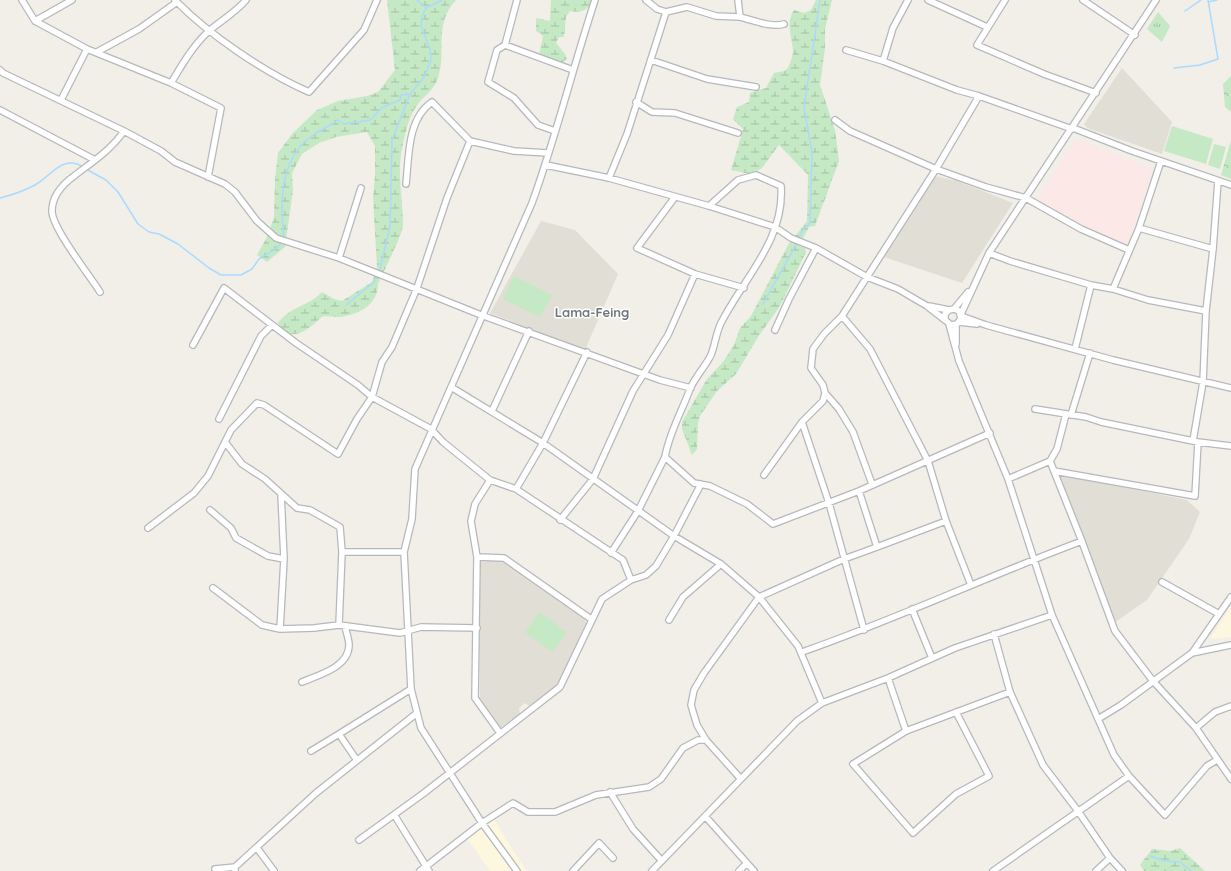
<svg xmlns="http://www.w3.org/2000/svg" width="1231" height="871" viewBox="0 0 1231 871" font-family="Quicksand,sans-serif">
	<style>
		.commercial { fill: #fef7e0 }
		.education { fill: #e1ded6 }
		.medical { fill: #fce8e6 }
		.forest { fill: url(#forest-crowns) }
		.wetland { fill: url(#wetland-marsh) }
		.park { fill: url(#park-tufts) }
		.pitch { fill: #c5e8c5 }
		.lines { fill: none; stroke-linecap: round; stroke-linejoin: round }
		.stream { stroke: #aadaff; stroke-width: 1.5 }
		.street-casing { stroke: #b5b8bc; stroke-width: 8 }
		.street { stroke: #fff; stroke-width: 5.5 }
		.labels { text-anchor: middle; stroke-width: 3; stroke-linejoin: round; paint-order: stroke }
		.quarter-label { font-size: 13px; font-weight: bold; fill: #70757a; stroke: #fff }
	</style>
	<defs>
		<pattern id="forest-crowns" width="20" height="18" patternUnits="userSpaceOnUse"><rect width="20" height="18" fill="#c5e8c5"/><path d="M2 6a3 3 0 1 1 6 0M12 15a3 3 0 1 1 6 0" fill="none" stroke="#a3c0a4"/></pattern>
		<pattern id="wetland-marsh" width="20" height="14" patternUnits="userSpaceOnUse"><rect width="20" height="14" fill="#c5e8c5"/><path d="M1 5h8M5 5V1M11 12h8M15 12V8" fill="none" stroke="#a3c0a4"/></pattern>
		<pattern id="park-tufts" width="24" height="20" patternUnits="userSpaceOnUse"><rect width="24" height="20" fill="#c5e8c5"/><path d="M3 7l-1-3M5 7V3M7 7l1-3M15 17l-1-3M17 17v-4M19 17l1-3" fill="none" stroke="#a3c0a4"/></pattern>
	</defs>
	<rect width="100%" height="100%" fill="#f1efe8"/>
	<path class="commercial" d="M1231 606V637L1210 639Z
		M491 814 509 844 527 871H490L469 841 467 830Z"/>
	<path class="education" d="M1122 68 1172 122 1162 154 1087 128 1084 124Z
		M935 176 957 181 1013 203 962 283 884 257Z
		M541 221 575 230 618 274 585 350 490 313Z
		M1058 474 1187 500 1200 512 1189 539 1147 600 1114 623Z
		M501 560 584 617 586 623 558 686 530 707 525 703 519 708 520 714 500 728 480 699 479 562Z"/>
	<path class="medical" d="M1076 139 1153 169 1126 247 1037 200Z"/>
	<path class="forest" d="M1231 76V112L1225 107 1223 84Z
		M1231 140V179L1221 175Z"/>
	<path class="wetland" d="M387 0H456C433 24 447 52 438 78 434 90 425 95 418 104 409 116 406 130 403 144 396 171 403 197 403 225 403 233 383 273 378 284 378 302 363 313 345 316 339 318 330 316 323 316 309 328 292 346 278 323 289 307 309 306 322 292L334 299 342 301 372 282 377 267 373 197 375 177V146L367 132 336 137 319 143 302 154 292 173 293 190 285 247 267 262 257 255 266 239 274 218 275 180 278 153 292 134 317 110 338 101 367 96 378 92 395 70Z
		M551 0H592C589 11 580 13 570 11L566 17 564 37H559L556 43 565 54 567 59 561 63 539 56 543 36 536 31V18L550 21Z
		M816 0H832L825 29V48L820 85 835 130 839 161 815 226 809 227 799 246 805 248 806 252 780 306 758 337 736 374 717 391 700 416 698 423 697 449 692 455 682 429V422L707 379 723 362 734 345 740 328 751 316 788 245 807 221 808 175 779 145 762 168 751 174 731 170 743 129 733 119 737 107 749 102 750 93 766 88 774 73 784 71 788 68C790 62 793 57 793 50 792 36 785 23 794 10L804 13 811 10Z
		M1180 848 1205 871H1144L1140 865 1152 849 1170 851Z"/>
	<path class="park" d="M1158 12 1170 26 1162 42 1147 29Z"/>
	<path class="pitch" d="M1172 126 1213 139 1206 164 1164 151Z
		M1214 144 1226 147 1220 169 1208 165Z
		M514 276 552 295 540 317 503 299Z
		M540 612 567 633 552 652 525 632Z"/>
	<g class="lines">
		<path class="stream" d="M417 0 426 8
			M1208 2 1217 0
			M1185 11 1201 0
			M1174 68 1200 65 1218 59 1208 0
			M86 169 106 180 118 192 138 224 149 232 159 234 178 244 209 268 221 275H241L252 269 259 259 277 248 282 242
			M0 198C12 195 24 191 35 185 51 176 63 154 83 167
			M284 238C280 203 279 159 312 136 320 130 330 126 338 120L344 124 370 120 383 107 400 100 401 95 410 94
			M799 238 803 230 810 223 812 152 804 108 820 0
			M379 272 390 227 392 140 410 94 424 77 431 61 430 49 421 26 422 16 426 8 442 0
			M763 304C774 283 787 263 797 242
			M346 305 374 282 377 275
			M1150 856 1165 861 1180 862 1191 871"/>
		<g class="street-casing">
			<path id="street" d="M22 0 35 21 87 49 171 83 221 108 208 177
				M175 0C208 34 265 73 309 92L364 30 377 0
				M646 0 657 9 666 12
				M928 0 987 27
				M1005 0 977 45 1044 74 1096 93
				M1083 0 1135 35
				M740 17C753 20 771 28 784 24
				M35 21 72 0
				M505 45 517 0
				M846 50 883 61 957 90 979 96 1072 129
				M97 52 139 29 177 2
				M651 60 707 79 756 87
				M883 61 893 28 908 0
				M0 70 3 73 124 131 161 151 175 162 225 184 235 192 257 221 276 238 339 258 481 315 660 380 691 388
				M171 83C182 65 193 45 210 30 222 20 236 12 246 0
				M61 100 87 49
				M636 102 652 112 675 113 738 133
				M0 110 95 160
				M835 120 850 131 936 169 979 96
				M1073 128 1132 151 1231 185
				M555 131 538 125 514 98 488 82 497 50 505 45 573 70
				M546 165 609 178 709 206 775 227 791 238 816 248 867 277 898 289 927 306 945 320
				M609 178 627 134 666 12 687 7 716 16 740 17 738 0
				M406 184C409 157 407 119 432 102L470 141 514 151 548 153
				M675 197 637 248 695 274 744 288
				M709 206 738 180 756 175 781 186C785 240 743 279 721 323 716 333 715 345 711 355 705 367 695 377 690 389 682 411 669 433 665 457L694 483 710 486 747 504 773 524 859 491 990 433
				M1139 228 1161 161
				M1213 249 1218 181
				M989 253 1010 261 1091 285 1113 289 1148 300 1206 311
				M339 258 361 188
				M1113 289 1139 228 1213 249 1206 311 1203 382 1193 441
				M100 292C90 276 52 228 52 211 52 196 63 184 74 176 92 162 110 151 124 131
				M929 306 949 310
				M954 309 959 311 961 318 957 324 951 325 945 320V314L949 310 954 309 968 292
				M961 314 989 253 1156 0
				M842 316 870 349 928 461 946 521 971 585
				M961 316 986 325 1113 360 1231 388
				M959 322 977 324
				M775 330 789 299 816 248
				M956 344V324
				M193 345 224 288 296 343 358 385 372 397 431 429 443 442 490 480 516 489 623 560 631 580
				M1075 349 1091 285
				M451 387 543 443 674 536 721 564 759 597 798 646 822 703
				M1035 409 1086 417 1101 422 1198 442 1231 446
				M492 411 529 331
				M1071 415 1090 353
				M219 419 261 336 272 325
				M802 422 829 503 864 630
				M225 442 242 464 265 479 297 508 310 510 340 527 342 552 339 625
				M1050 461 1081 539 1115 631 1153 681 1196 728 1231 779
				M1054 471 1195 496 1198 442
				M764 475 802 422 823 401 825 393
				M1008 479 1050 461 1057 449 1066 414
				M490 480 475 504 471 521 477 557 475 698 500 733
				M872 484 853 432 839 409 825 393 823 385 811 368 813 349 824 334 842 316 936 169 986 187 1026 198 1081 229 1129 250
				M516 489 543 443 587 352
				M210 510 231 528 236 538 268 556 284 559
				M560 520 593 479 633 391 668 335 695 274
				M148 528 194 493 208 476 231 430 257 403 264 405 338 454 357 419 372 397 382 362 392 347 417 288 447 198 470 141
				M877 547 946 521
				M342 552H404
				M611 553 638 511 665 457
				M477 557 504 558 591 619
				M1162 582 1219 614
				M213 588 262 625 280 629 314 628 339 625 400 633 421 627 477 628
				M912 609 932 658
				M669 620 683 597 721 564
				M280 629 284 559 281 494
				M994 634 1010 692 1043 765 1078 811 1110 858 1096 871
				M802 652C897 619 988 576 1082 541
				M1192 653 1231 645
				M888 678 906 731
				M302 682C319 675 349 667 349 645 349 639 346 632 345 626
				M956 712 989 776 956 794 913 833 853 764 906 731 1010 692
				M1098 719 1121 705 1192 653 1231 597
				M1196 728 1215 712 1231 706
				M339 734 411 689
				M311 751 339 734 356 759
				M1129 776 1165 815 1207 766 1217 760
				M740 778 706 740 697 725 691 705 694 690 704 673 759 597 844 559 877 547 859 491
				M610 792 633 829 661 860
				M395 816 429 871
				M705 816 754 871
				M359 840 424 793 560 687 602 599 631 580 646 575 656 566 674 536 701 484
				M257 848 274 871
				M1110 858 1122 871
				M215 869 235 867
				M235 871V867L316 793 417 713
				M420 871 482 823 513 803 528 812H555L596 795 649 787 661 779 683 748 698 740H706
				M517 871 482 823 421 728 411 689 404 552 412 519 415 469 532 203C556 137 573 67 595 0
				M573 871 599 843 613 858
				M652 871 797 721 822 703 888 678 955 648 1052 615 1008 479 959 361 949 324
				M739 871 747 863
				M993 871 1129 776 1114 755 1052 615"/>
		</g>
		<use href="#street" class="street"/>
	</g>
	<g class="labels">
		<g class="quarter-label">
			<text x="592" y="317">Lama-Feing</text>
		</g>
	</g>
</svg>
